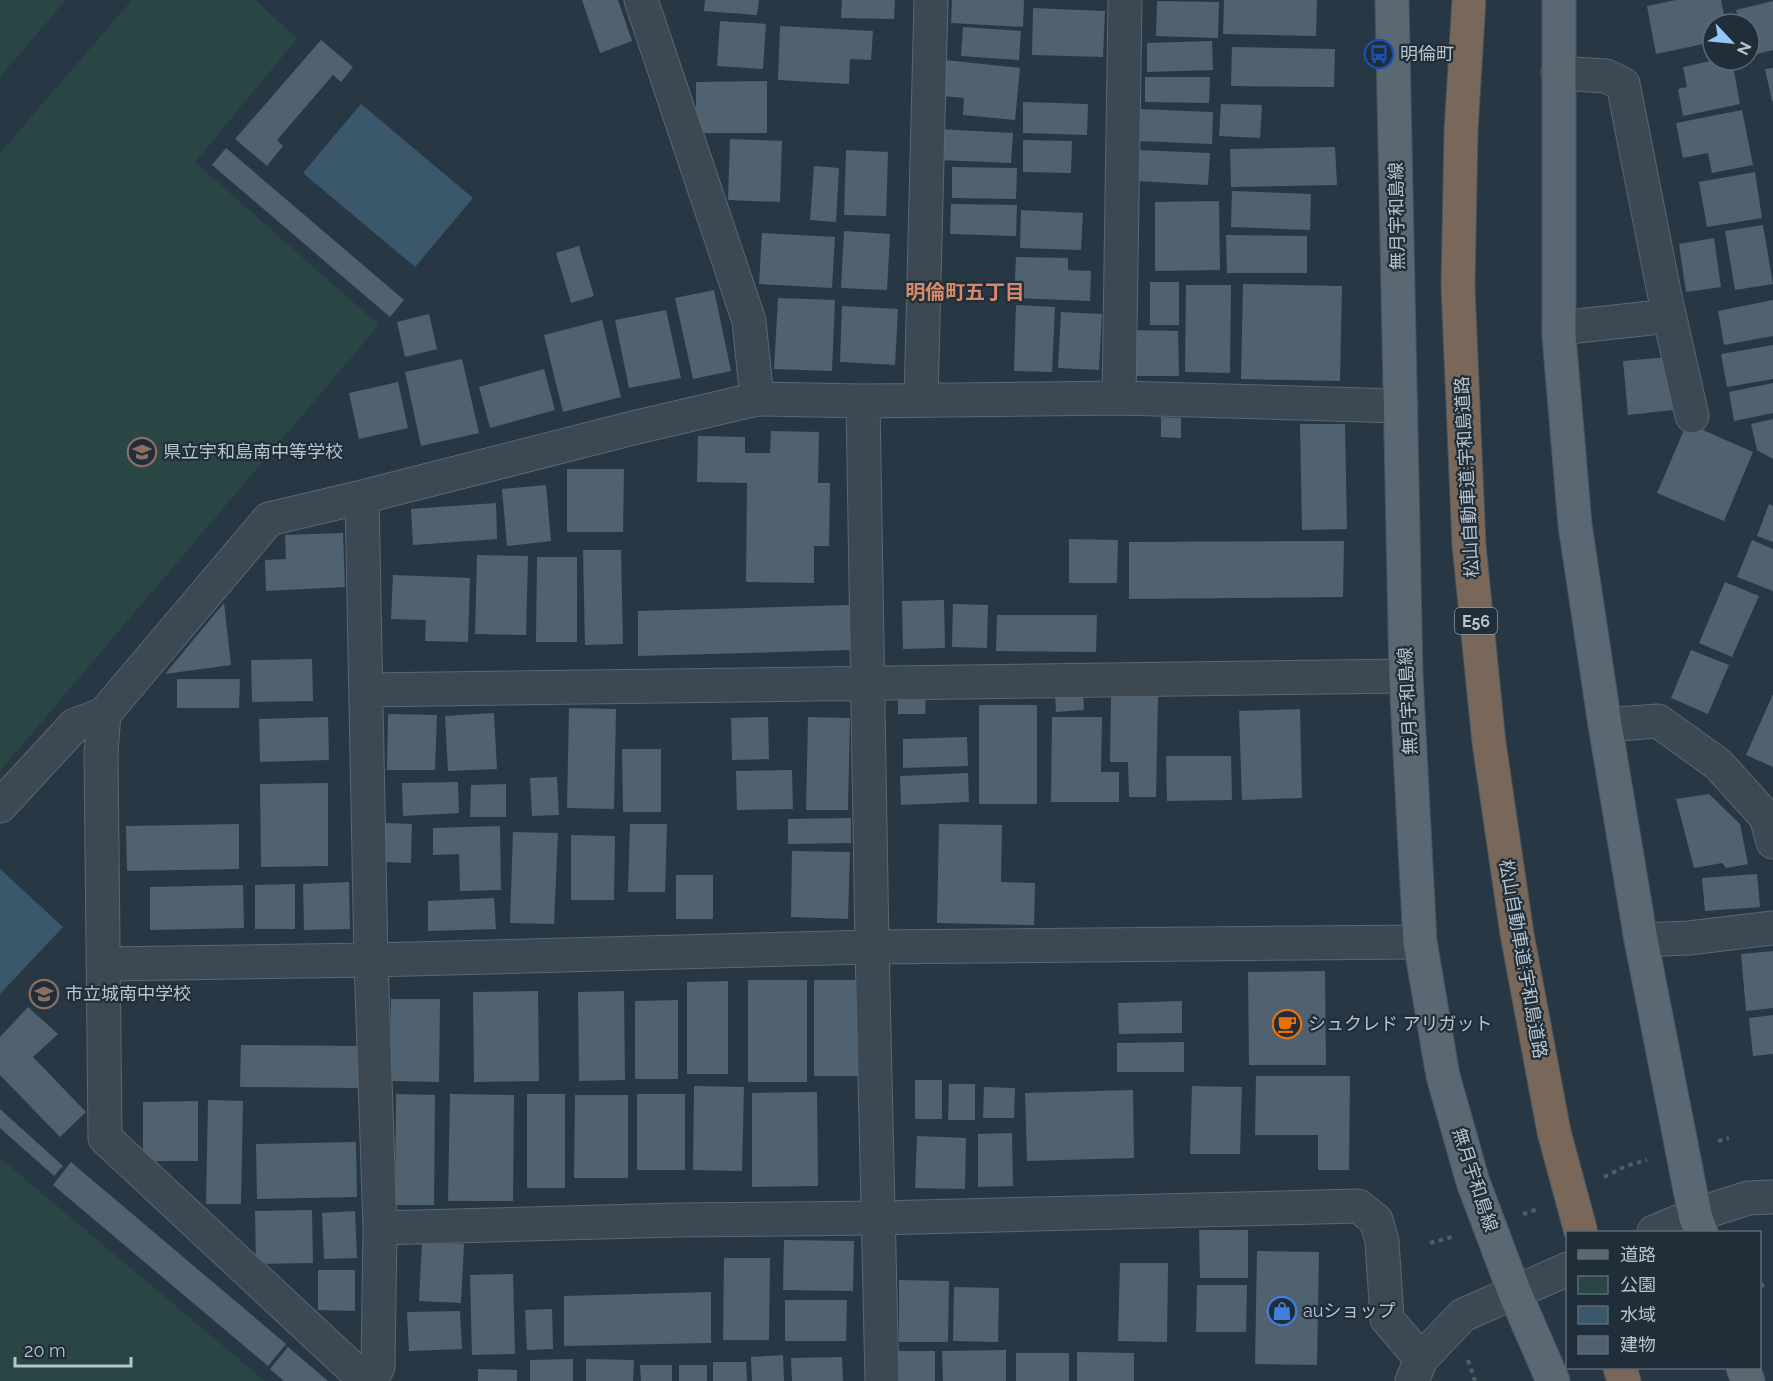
<svg xmlns="http://www.w3.org/2000/svg" width="1773" height="1381" viewBox="0 0 1773 1381" font-family="Raleway,'Noto Sans JP',sans-serif">
	<style>
		.green { fill: #294544 }
		.water { fill: #3b576b }
		.building { fill: #50626f }
		.lines { fill: none; stroke-linecap: round; stroke-linejoin: round }
		.minor-casing { stroke: #5a6771; stroke-width: 35 }
		.major-casing { stroke: #485560; stroke-width: 35 }
		.highway-casing { stroke: #46545e; stroke-width: 35 }
		.path { stroke: #4a6262; stroke-width: 4; stroke-dasharray: 4.5 4.5; stroke-linecap: butt }
		.minor { stroke: #3c4953; stroke-width: 33 }
		.major { stroke: #5a6873; stroke-width: 33 }
		.highway { stroke: #796859; stroke-width: 33 }
		.highway-bridge-casing { stroke: #46545e; stroke-width: 35; stroke-linecap: butt }
		.highway-bridge { stroke: #796859; stroke-width: 33 }
		.labels { text-anchor: middle; stroke-width: 4.5; stroke-linejoin: round; paint-order: stroke }
		.shield { fill: #202e39; stroke: #8b97a1; stroke-width: 1.5 }
		.shield-label { font-size: 16px; font-weight: bold; fill: #b9c4cd }
		.poi-label { font-size: 18px; fill: #b9c4cd; stroke: #202e39; text-anchor: start }
		.street-label { font-size: 18px; fill: #b9c4cd; stroke: #202e39 }
		.neighbourhood-label { font-size: 20px; font-weight: bold; fill: #d8896a; stroke: #202e39 }
	</style>
	<rect width="100%" height="100%" fill="#273844"/>
	<path class="green" d="M0 0H66L0 77Z
		M132 0H256L297 39 195 162 379 325 0 771V153Z
		M0 1158 265 1381H0Z"/>
	<path class="water" d="M361 104 473 198 415 267 303 173Z
		M0 869 63 927 0 994Z"/>
	<path class="building" d="M582 0H618L632 41 600 53Z
		M705 0H759L757 15 704 11Z
		M842 0H895L894 19 841 18Z
		M952 0H1024L1023 27 951 23Z
		M1224 0H1317L1316 36 1223 34Z
		M1676 0H1721L1726 24H1713V42L1656 54 1647 6Z
		M1157 1 1219 2 1218 38 1156 36Z
		M1773 1V50L1749 56V24H1740L1736 10Z
		M1033 8 1105 11 1103 57 1032 55Z
		M720 21 766 24 763 69 717 66Z
		M780 26 873 31 871 60 850 59 849 84 778 80Z
		M963 27 1021 31 1019 60 961 56Z
		M321 40 353 67 341 82 333 75 277 140 283 146 267 166 235 139Z
		M1212 41 1213 70 1147 72V43Z
		M1232 47 1335 49 1334 87 1231 86Z
		M945 60 1020 68 1015 120 963 115 964 98 942 96Z
		M1715 60H1732L1740 104 1683 116 1678 89 1687 87 1683 67Z
		M1773 68V101H1772L1765 69Z
		M1145 77H1210L1209 103 1145 102Z
		M767 81V133H696V82Z
		M1023 102 1088 104 1087 135 1023 133Z
		M1221 104 1262 105 1260 138 1219 136Z
		M1139 109 1213 112 1212 144 1138 141Z
		M1742 110 1753 165 1712 173 1708 153 1683 158 1676 123Z
		M939 129 1013 133 1011 163 937 160Z
		M730 139 782 141 780 202 728 200Z
		M1023 140 1072 141 1071 173 1023 172Z
		M1335 147 1337 185 1231 187 1230 149Z
		M226 148 404 300 390 317 212 165Z
		M846 150 888 152 886 216 844 215Z
		M1137 150 1210 153 1208 185 1135 181Z
		M814 166 839 168 836 222 810 220Z
		M952 167 1017 168 1016 199 952 198Z
		M1755 172 1762 218 1707 227 1699 182Z
		M1232 191 1311 194 1310 230 1231 227Z
		M1219 201 1220 270 1155 271V202Z
		M951 204 1017 205 1016 236 950 234Z
		M1021 210 1083 213 1081 250 1020 248Z
		M1763 225 1773 284 1735 290 1725 231Z
		M844 231 890 234 887 290 841 288Z
		M762 233 835 237 832 288 759 284Z
		M1226 235 1307 236V273H1227Z
		M1714 238 1721 287 1686 292 1679 244Z
		M579 246 594 296 571 303 556 253Z
		M1016 257 1068 258V270L1091 271 1090 301 1014 298Z
		M1150 282H1179V325H1150Z
		M1243 284 1342 286 1340 381 1241 379Z
		M1186 285H1231L1230 373 1185 372Z
		M714 290 731 371 693 379 675 298Z
		M778 298 835 300 832 371 774 369Z
		M1773 300V336L1724 345 1718 311Z
		M1016 305 1055 307 1052 372 1014 371Z
		M842 306 898 309 895 365 840 362Z
		M666 310 681 378 629 388 615 320Z
		M1061 312 1102 314 1099 370 1058 368Z
		M429 314 437 349 405 357 397 322Z
		M602 320 621 397 563 412 544 335Z
		M1132 330 1178 331 1179 376H1132Z
		M1773 345V379L1727 387 1721 354Z
		M1669 357 1674 410 1628 415 1623 361Z
		M462 359 479 433 421 446 405 372Z
		M544 369 555 410 490 428 479 387Z
		M398 382 408 428 359 439 349 393Z
		M1773 383V413L1734 421 1729 392Z
		M1161 417 1181 418V438L1161 437Z
		M1773 419V459L1757 450 1751 424Z
		M1687 423 1753 452 1724 521 1657 493Z
		M1300 424H1345L1347 529 1302 530Z
		M771 431 819 432 818 483H830L829 546H814V583L746 582 747 483 697 482 698 436 745 437V453H770Z
		M567 469H624L623 532H567Z
		M546 485 551 541 507 546 502 489Z
		M496 503 497 539 413 545 411 509Z
		M1769 504 1773 506V542L1757 536Z
		M343 533 345 587 266 591 265 560 286 559 285 535Z
		M1069 539 1118 540 1117 583H1069Z
		M1752 540 1773 549V591L1737 577Z
		M1344 541 1343 597 1129 599V542Z
		M583 550H621L623 644 585 645Z
		M477 555 528 556 526 635 475 634Z
		M537 557H577V642H536Z
		M393 575 470 578 468 642 425 641 426 620 391 619Z
		M1725 582 1759 596 1732 657 1699 643Z
		M944 600 945 648 903 649 902 601Z
		M224 603 231 665 165 674Z
		M953 604 988 605 987 648 952 647Z
		M850 605 851 650 638 656V611Z
		M997 615H1097L1096 652 996 651Z
		M1691 650 1729 665 1708 714 1671 698Z
		M312 659 313 701 252 702 251 660Z
		M177 679H240L239 708H177Z
		M1083 689 1084 710 1056 712 1055 691Z
		M898 693 926 694 925 714H898Z
		M1773 694V767L1746 755Z
		M1111 696H1158L1156 797H1129L1128 762H1110Z
		M979 705H1037V804H979Z
		M569 708 616 709 614 809 567 808Z
		M1300 709 1302 798 1242 800 1239 711Z
		M494 713 497 769 448 771 445 716Z
		M388 714 437 715 435 770H387Z
		M328 717 329 760 260 762 259 719Z
		M768 717 769 759 732 760 731 718Z
		M808 717 850 718 848 810H806Z
		M1052 717H1102L1101 772H1119V802H1051Z
		M967 737 968 766 903 768V739Z
		M622 749H661V812H623Z
		M1166 756H1231L1232 800 1167 801Z
		M792 770 793 809 737 810 736 771Z
		M968 773 969 802 901 805 900 776Z
		M557 777 559 815 532 816 530 778Z
		M458 782 459 813 403 816 402 783Z
		M328 783V866L261 867 260 784Z
		M506 784V817H470L471 785Z
		M1709 794 1740 824 1748 864 1726 868 1722 863 1694 868 1676 799Z
		M851 818V843L788 844V819Z
		M385 823 412 824 411 863 385 862Z
		M239 824V869L127 871 126 826Z
		M630 824H667L665 892H628Z
		M939 824 1002 825 1001 882 1035 883 1034 925 937 923Z
		M500 826 501 890 460 891 459 854 433 855V828Z
		M513 832 558 833 554 924 510 923Z
		M571 835 615 836 614 900H571Z
		M792 851 850 852 848 919 791 917Z
		M1757 874 1760 907 1705 911 1702 878Z
		M676 875H713V919H676Z
		M349 882 350 929 304 930 303 884Z
		M295 884V929H255V885Z
		M243 885 244 928 150 930V887Z
		M494 898 496 929 428 931V901Z
		M1773 951V1008L1746 1011 1741 954Z
		M1325 971 1326 1065H1249L1248 972Z
		M748 980H807V1082H748Z
		M814 980H860V1076H814Z
		M728 981V1074H687V982Z
		M538 991 539 1081 474 1082 473 992Z
		M624 991 625 1080 579 1081 578 992Z
		M391 999H440L439 1082 390 1081Z
		M678 1000V1079H635V1001Z
		M1182 1001V1033L1119 1034 1118 1003Z
		M28 1007 58 1034 33 1057 86 1112 60 1137 0 1075V1037Z
		M1773 1015V1054L1753 1056 1749 1018Z
		M1184 1042V1072H1117V1043Z
		M241 1045 360 1046 359 1088 240 1087Z
		M1256 1076H1350L1349 1170H1318V1135H1255Z
		M915 1080H942V1119H915Z
		M949 1084H975V1120H948Z
		M694 1086 744 1087 742 1171 693 1170Z
		M1192 1086 1242 1087 1240 1154H1190Z
		M984 1087 1015 1088 1014 1118H983Z
		M1133 1090 1134 1158 1027 1161 1025 1093Z
		M817 1092 818 1186 752 1187V1093Z
		M396 1094 435 1095 434 1205H395Z
		M450 1094 514 1095 513 1201H448Z
		M527 1094H565V1188H527Z
		M637 1094H685V1170H637Z
		M575 1095H628V1178H574Z
		M208 1100 243 1101 241 1204H206Z
		M198 1101V1161H143V1102Z
		M0 1109 63 1166 54 1176 0 1128Z
		M1012 1133 1013 1186 978 1187V1134Z
		M917 1136 966 1138 965 1189 915 1188Z
		M356 1142 357 1197 257 1199 256 1144Z
		M71 1162 286 1344 268 1366 53 1185Z
		M312 1210 313 1263 256 1264 255 1211Z
		M355 1211 357 1258 324 1259 322 1213Z
		M1199 1230H1248V1278H1200Z
		M784 1240 854 1241 853 1291 783 1290Z
		M422 1242 464 1244 461 1303 419 1301Z
		M1257 1251 1319 1252 1317 1365 1255 1364Z
		M724 1258H770L769 1340H723Z
		M1120 1263H1168L1167 1342 1118 1341Z
		M318 1270H355V1311L318 1310Z
		M513 1274 515 1354 472 1355 470 1275Z
		M899 1280 949 1281 948 1342H899Z
		M1197 1285H1247L1246 1332H1196Z
		M954 1287 999 1288 998 1342 953 1341Z
		M711 1292V1343L564 1346V1296Z
		M785 1300H847L846 1341H785Z
		M552 1309 553 1349 527 1350 525 1310Z
		M460 1311 462 1349 409 1351 407 1312Z
		M288 1347 328 1381H284L270 1369Z
		M1006 1350V1381H943L942 1351Z
		M898 1351H935V1381H898Z
		M1077 1352 1134 1353V1381H1077Z
		M1016 1353H1069V1381H1016Z
		M783 1355 784 1381H752L751 1357Z
		M842 1357 843 1381H792L791 1358Z
		M573 1359V1381H530V1360Z
		M586 1359 634 1360 633 1381H586Z
		M713 1362H746L747 1381H713Z
		M640 1365H672V1381H641Z
		M679 1365H707V1381H679Z
		M478 1369 517 1370V1381H478Z"/>
	<g class="lines">
		<g class="minor-casing">
			<path id="minor" d="M641 0 749 321 757 399
				M1558 73 1606 76 1623 84 1664 292 1692 416
				M1559 328 1669 316
				M1119 398 1125 0
				M921 400 931 0
				M863 401 872 947 882 1381
				M362 497 269 519 104 714 101 752 105 1138 366 1381
				M367 690 1406 676
				M1605 725 1658 721 1718 764 1766 817 1773 842
				M0 806 75 725 104 714
				M1641 940 1689 938 1773 928
				M105 964 371 960 872 947 1420 942
				M380 1228 677 1220 879 1218 1358 1206 1376 1220 1382 1241 1387 1319 1421 1359
				M1654 1232 1695 1215 1748 1198 1773 1197
				M370 1381 378 1367 380 1228 371 960 362 497 633 428 757 399 863 401 1119 398 1401 406
				M1412 1381 1421 1359 1463 1315 1568 1269"/>
		</g>
		<g class="major-casing">
			<path id="major" d="M1392 0 1406 676 1420 942 1443 1076 1473 1182 1514 1291 1553 1381
				M1559 0V336L1575 525 1605 725 1641 940 1695 1215 1701 1232
				M1743 1368 1748 1381"/>
		</g>
		<g class="highway-casing">
			<path id="highway" d="M1620 1368 1624 1381"/>
		</g>
		<path class="path" d="M1718 1141 1729 1138
			M1604 1177 1626 1166 1647 1160
			M1523 1214 1538 1209
			M1430 1243 1455 1236
			M1760 1286 1767 1284
			M1468 1360 1475 1381"/>
		<use href="#minor" class="minor"/>
		<use href="#major" class="major"/>
		<use href="#highway" class="highway"/>
		<g class="highway-bridge-casing">
			<path id="highway-bridge" d="M1469 0 1461 131 1458 287 1469 545 1489 743 1517 934 1554 1132 1581 1232"/>
		</g>
		<use href="#highway-bridge" class="highway-bridge"/>
	</g>
	<defs>
		<g id="bus-ring" transform="scale(1.5)"><circle r="9.5" fill="#202e39" stroke="#1a4fb4" stroke-width="1.5"/><path d="M-5-6H5V4H4V6H2V4H-2V6H-4V4H-5ZM-3.5-4V0h7V-4ZM-3.5 1.2v1.5H-2V1.2ZM2 1.2v1.5H3.5V1.2Z" fill="#1a4fb4"/></g>
		<g id="school-ring" transform="scale(1.5)"><circle r="9.5" fill="#202e39" stroke="#8d6e63" stroke-width="1.5"/><path d="M0-5L7-2L0 1L-7-2ZM-4 1L0 2.5L4 1V4Q0 6-4 4Z" fill="#8d6e63"/></g>
		<g id="cafe-ring" transform="scale(1.5)"><circle r="9.5" fill="#202e39" stroke="#e8710a" stroke-width="1.5"/><path d="M-5.5-4.5H6V0H3Q3 3.5 0 3.5H-2.5Q-5.5 3.5-5.5 0ZM3-3.2v2h1.7v-2ZM-6 4.5H4V6H-6Z" fill="#e8710a"/></g>
		<g id="shop-ring" transform="scale(1.5)"><circle r="9.5" fill="#202e39" stroke="#3f7fe0" stroke-width="1.5"/><path d="M-5-2.5h2.3a2.7 3.5 0 0 1 5.4 0H5L5.5 6h-11ZM-1.5-2.5h3a1.5 2.3 0 0 0-3 0Z" fill="#3f7fe0"/></g>
	</defs>
	<g fill-rule="evenodd">
		<use href="#bus-ring" x="1379" y="54"/>
		<use href="#school-ring" x="142" y="452"/>
		<use href="#school-ring" x="44" y="994"/>
		<use href="#cafe-ring" x="1287" y="1024"/>
		<use href="#shop-ring" x="1282" y="1311"/>
	</g>
	<g class="labels">
		<rect class="shield" x="1455" y="608" width="42" height="26" rx="4.5"/>
		<g class="shield-label">
			<text x="1476" y="627">E56</text>
		</g>
		<g class="poi-label">
			<text x="1400" y="60">明倫町</text>
			<text x="163" y="458">県立宇和島南中等学校</text>
			<text x="65" y="1000">市立城南中学校</text>
			<text x="1308" y="1030">シュクレド アリガット</text>
			<text x="1303" y="1317">auショップ</text>
		</g>
		<g class="street-label">
			<text transform="translate(1397 216) rotate(-91)" y="6">無月宇和島線</text>
			<text transform="translate(1467 477) rotate(-93)" y="6">松山自動車道;宇和島道路</text>
			<text transform="translate(1408 701) rotate(-93)" y="6">無月宇和島線</text>
			<text transform="translate(1523 959) rotate(80)" y="6">松山自動車道;宇和島道路</text>
			<text transform="translate(1475 1180) rotate(72)" y="6">無月宇和島線</text>
		</g>
		<g class="neighbourhood-label">
			<text x="965" y="299">明倫町五丁目</text>
		</g>
	</g>
	<rect x="1566" y="1231" width="195" height="138" fill="#202e39" stroke="#5d6a74" stroke-width="1.5"/>
	<rect x="1578" y="1250" width="30" height="9" fill="#5a6873" stroke="#5d6a74" stroke-width="1.5"/>
	<text x="1620" y="1261" font-size="18" fill="#b9c4cd">道路</text>
	<rect x="1578" y="1276" width="30" height="18" fill="#294544" stroke="#5d6a74" stroke-width="1.5"/>
	<text x="1620" y="1291" font-size="18" fill="#b9c4cd">公園</text>
	<rect x="1578" y="1306" width="30" height="18" fill="#3b576b" stroke="#5d6a74" stroke-width="1.5"/>
	<text x="1620" y="1321" font-size="18" fill="#b9c4cd">水域</text>
	<rect x="1578" y="1336" width="30" height="18" fill="#50626f" stroke="#5d6a74" stroke-width="1.5"/>
	<text x="1620" y="1351" font-size="18" fill="#b9c4cd">建物</text>
	<g transform="translate(1731 42) rotate(116)"><circle r="28" fill="#202e39" stroke="#5d6a74" stroke-width="1.5"/>
	<path d="M0-4.5L10 22L0 15L-10 22Z" fill="#92c9f9"/>
	<text y="-9" font-size="16" font-weight="bold" text-anchor="middle" fill="#b9c4cd">N</text>
	</g>
	<path d="M15 1357v9h116v-9" fill="none" stroke="#b9c4cd" stroke-width="3"/>
	<text x="24" y="1357" font-size="18" fill="#b9c4cd" stroke="#202e39" stroke-width="4.5" paint-order="stroke">20 m</text>
</svg>
